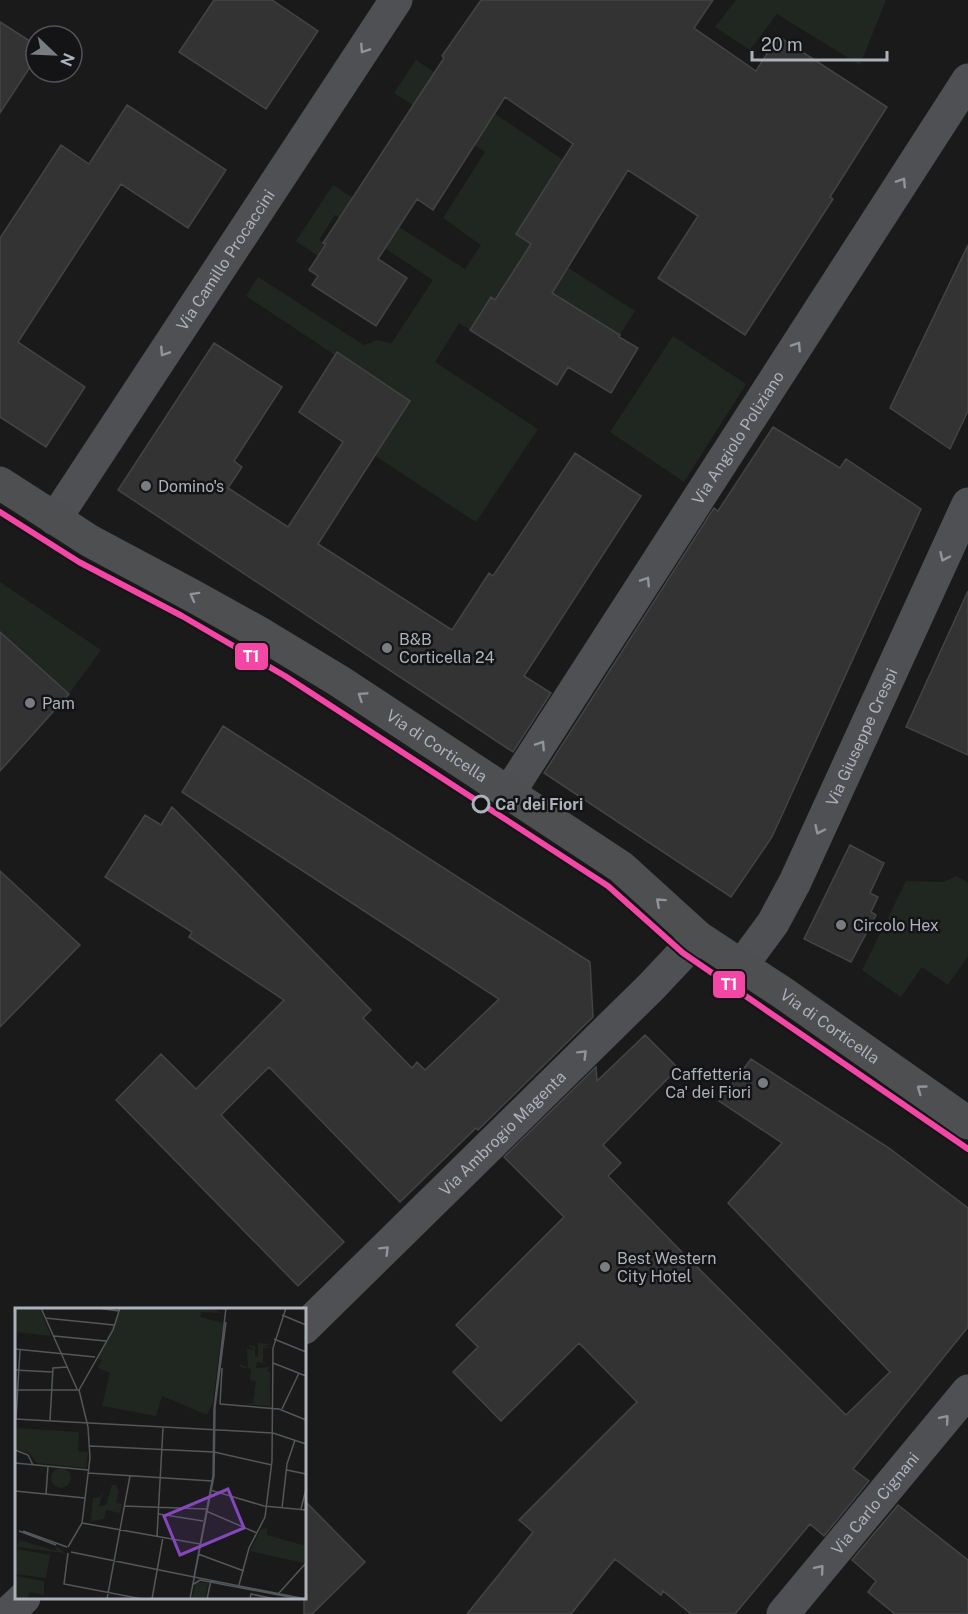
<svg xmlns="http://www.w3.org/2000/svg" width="968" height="1614" viewBox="0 0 968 1614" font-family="'Public Sans',sans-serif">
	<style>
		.green { fill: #202720 }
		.building { fill: #333334; stroke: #424446; stroke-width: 1.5 }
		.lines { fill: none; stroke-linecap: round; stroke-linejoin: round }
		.street { stroke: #4e5053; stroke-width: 33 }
		.secondary { stroke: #4d4f51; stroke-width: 33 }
		.tram-1-casing { stroke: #141416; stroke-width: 10 }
		.tram-1 { stroke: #f346a5; stroke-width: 6 }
		.oneway { stroke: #90959b }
		.oneway2 { stroke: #90949a }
		.poi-dot { fill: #797d82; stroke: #141416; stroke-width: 2 }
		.stop-dot { fill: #141416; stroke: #acb2ba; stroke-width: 3 }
		.labels { text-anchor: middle; stroke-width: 5; stroke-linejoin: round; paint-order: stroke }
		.street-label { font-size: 16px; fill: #acb2ba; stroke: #141416 }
		.poi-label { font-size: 16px; fill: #acb2ba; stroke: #141416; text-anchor: start }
		.stop-label { font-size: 16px; font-weight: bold; fill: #acb2ba; stroke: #141416; text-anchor: start }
		.inset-road { fill: none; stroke: #54575a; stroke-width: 1.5 }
		.view { fill: #8547be; fill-opacity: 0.15; stroke: #8547be; stroke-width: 3 }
		.inset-edge { fill: none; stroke: #acb2ba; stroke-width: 3 }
		.line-badge { stroke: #141416; stroke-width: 2 }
		.badge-label { font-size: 16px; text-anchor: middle; font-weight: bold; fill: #fff }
	</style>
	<rect width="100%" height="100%" fill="#1a1a1a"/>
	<path class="green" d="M736 0H886L860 65 777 14 750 50 715 27Z
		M416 60 563 160 516 234 635 311 620 335 589 315 495 300 491 297 470 330 459 323 435 362 538 429 476 522 375 456 410 401 337 353 335 355 246 296 258 277 364 345 378 340 391 344 433 280 335 215 319 240 325 244 318 256 296 241 333 185 465 269 481 245 443 218 485 152 394 93Z
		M673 336 746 384 684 482 610 432Z
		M0 582 101 650 69 694 0 632Z
		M957 876 968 883V956L948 985 922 967 901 997 862 970 906 881 943 882Z"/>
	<path class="building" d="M214 0H272L318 31 266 109 179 52Z
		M481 0H713L694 28 756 71 778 36 887 107 830 197 833 199 745 335 658 278 698 216 628 170 552 293 620 335 619 337 638 348 611 393 568 367 557 385 470 330 491 297 495 300 531 244 516 234 573 144 505 97 433 210 417 199 378 259 407 278 376 326 312 285 318 276 309 270 326 244 323 243 444 58 442 56Z
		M0 22 36 45V58L0 113Z
		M127 105 226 170 188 228 121 184 18 342 85 387 46 447 0 417V238L61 145 89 164Z
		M968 245V411L950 449 890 408Z
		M214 343 282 387 234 461 242 467 228 488 288 527 343 442 299 412 337 352 410 401 318 544 452 630 489 573 493 576 575 453 641 496 524 676 551 693 513 752 118 490Z
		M773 427 840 468 846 459 921 509 772 837 731 897 544 773 714 508 718 511Z
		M968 591V755L906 727Z
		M0 632 69 694 0 771Z
		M223 726 590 962 593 1017 478 1130 476 1128 400 1202 269 1067 221 1115 344 1242 298 1286 116 1100 161 1054 196 1089 284 1000 189 937 192 932 105 877 145 815 161 825 172 807 371 1010 363 1018 412 1068 417 1062 425 1070 499 999 182 792Z
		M850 845 884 863 870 893 878 897 871 912 876 915 851 962 804 939Z
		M0 871 80 945 0 1027Z
		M645 1035 678 1068 603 1145 621 1163 608 1176 677 1247 846 1415 890 1372 728 1203 782 1143 719 1101 751 1059 889 1148 968 1208V1327L853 1469 869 1481 824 1536 810 1524 735 1614H691L663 1591 661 1595 615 1559 571 1614H467L533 1532 519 1520 637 1402 579 1343 501 1421 453 1372 478 1347 456 1325 564 1217 504 1157 596 1067 597 1081Z
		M304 1500 365 1562 312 1614H304Z
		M898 1505 968 1560V1614H895L868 1592 876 1581 852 1560Z"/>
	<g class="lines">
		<g class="street">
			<path id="s1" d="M55 519 396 0"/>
			<path id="s2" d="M508 794 968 80"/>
			<path id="s3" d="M742 965 773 923 795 882 968 504"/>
			<path id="s4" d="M304 1328 652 986 698 937"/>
			<path d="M7 1614 24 1598"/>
			<path id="s5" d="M783 1614 968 1391"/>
		</g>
		<path class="secondary" id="s6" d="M0 483 90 541 193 596 263 635 339 681 621 867 698 937 783 993 968 1123"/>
		<g class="tram-1-casing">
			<path id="tram-1" d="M0 512 79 562 182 616 285 676 608 886 683 953 968 1149"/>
		</g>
		<use href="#tram-1" class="tram-1"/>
	</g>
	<defs><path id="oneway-chevron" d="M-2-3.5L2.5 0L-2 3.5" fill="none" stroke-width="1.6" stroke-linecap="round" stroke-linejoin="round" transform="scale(1.5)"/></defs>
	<g class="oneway">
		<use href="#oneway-chevron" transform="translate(364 49) rotate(123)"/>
		<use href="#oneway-chevron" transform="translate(902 182) rotate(-57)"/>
		<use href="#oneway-chevron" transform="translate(797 346) rotate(-57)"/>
		<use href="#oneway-chevron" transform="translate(164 352) rotate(123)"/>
		<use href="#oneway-chevron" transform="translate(944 557) rotate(115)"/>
		<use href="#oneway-chevron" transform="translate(646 581) rotate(-57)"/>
		<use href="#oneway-chevron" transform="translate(541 745) rotate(-57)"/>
		<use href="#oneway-chevron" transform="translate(819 830) rotate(115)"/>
		<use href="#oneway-chevron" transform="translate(583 1054) rotate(-45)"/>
		<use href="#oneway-chevron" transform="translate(385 1250) rotate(-45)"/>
		<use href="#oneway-chevron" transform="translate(945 1419) rotate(-50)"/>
		<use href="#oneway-chevron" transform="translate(820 1569) rotate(-50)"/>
	</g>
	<g class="oneway2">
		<use href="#oneway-chevron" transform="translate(194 596) rotate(-151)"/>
		<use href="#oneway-chevron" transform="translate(362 696) rotate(-146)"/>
		<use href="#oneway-chevron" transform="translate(660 902) rotate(-138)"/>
		<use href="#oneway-chevron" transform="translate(921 1089) rotate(-144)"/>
	</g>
	<g class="poi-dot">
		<circle cx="146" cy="486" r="6"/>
		<circle cx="387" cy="648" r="6"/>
		<circle cx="30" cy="703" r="6"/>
		<circle cx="841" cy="925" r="6"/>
		<circle cx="763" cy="1083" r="6"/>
		<circle cx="605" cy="1267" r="6"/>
	</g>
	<circle class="stop-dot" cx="481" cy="804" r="8"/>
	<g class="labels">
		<g class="street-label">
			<text dy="6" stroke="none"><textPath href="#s1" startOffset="310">Via Camillo Procaccini</textPath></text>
			<text dy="6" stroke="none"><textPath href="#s2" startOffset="424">Via Angiolo Poliziano</textPath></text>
			<text dy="6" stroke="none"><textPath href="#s3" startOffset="258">Via Giuseppe Crespi</textPath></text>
			<text dy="6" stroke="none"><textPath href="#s6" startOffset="510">Via di Corticella</textPath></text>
			<text dy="6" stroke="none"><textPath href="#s6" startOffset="994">Via di Corticella</textPath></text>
			<text dy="6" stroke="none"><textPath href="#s4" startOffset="278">Via Ambrogio Magenta</textPath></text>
			<text dy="6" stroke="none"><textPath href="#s5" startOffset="144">Via Carlo Cignani</textPath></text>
		</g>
		<g class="poi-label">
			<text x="158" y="492">Domino's</text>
			<text x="399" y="645">B&amp;B<tspan x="399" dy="18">Corticella 24</tspan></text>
			<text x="42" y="709">Pam</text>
			<text x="853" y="931">Circolo Hex</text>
			<text x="751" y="1080" text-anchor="end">Caffetteria<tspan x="751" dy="18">Ca' dei Fiori</tspan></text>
			<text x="617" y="1264">Best Western<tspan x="617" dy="18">City Hotel</tspan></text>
		</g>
		<g class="stop-label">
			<text x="495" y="810">Ca' dei Fiori</text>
		</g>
	</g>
	<g transform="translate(15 1308)">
		<rect width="291" height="291" fill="#1a1a1a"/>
		<path d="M0 0H24L36 28 1 24 0 40ZM107 0H195L207 5 186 4 185 9 208 15 198 94 192 107 147 88 141 108 87 98 95 65 83 60 87 52 82 50ZM243 35 256 36 249 38 256 40H248V54L253 56 242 54 241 60 255 59 252 63 255 64V98L228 96 238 95 241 73 235 72 236 61 225 59V56L233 60 232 41 240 42 232 37 240 38V48L243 49ZM0 120 64 124 63 143 73 144 71 160 22 155 14 145 0 141ZM36 170a10 10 0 1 1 20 0a10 10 0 1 1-20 0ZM97 177H101L104 184 101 195 107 196 105 205 91 202 89 211 76 213 78 190 85 189 88 183 84 198 91 197ZM252 220V227L291 238 289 255 235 243 246 221ZM4 232 41 243 42 238 49 245 2 239ZM2 241 35 247 31 270 0 266ZM0 268 29 273V287L14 284 13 291H0ZM181 274 193 275 190 291H177Z" fill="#202720"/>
		<path class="inset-road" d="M26 0 62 81M82 0 104 3M211 0 199 101 198 168 179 269 291 291M267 7 291 17M30 10 99 17M39 28 91 33M259 31 291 44M0 41 80 49M258 55 291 68M0 62 37 64M0 82H64M64 82 98 22 105 0M205 96 264 101 291 112M205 96 207 60M267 101 284 65M0 111 258 125 291 136M1 111 5 42M35 112 38 60 52 59M75 138 199 144 257 157M0 142 13 147 18 157M0 155 73 162M272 162 291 166M73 165 197 173M195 182 249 198 291 202M0 183 70 190M31 186 33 158M109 198 191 201M267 200 272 156 280 132M286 201 291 181M191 203 242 225M144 206 188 213M67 215 185 236M4 223 41 237M8 223 52 239M142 228 148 120M53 239 67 215 75 150 73 119 64 82M56 244 179 269M53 245 49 276 127 291M183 246 229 263M177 277 185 272 285 291M224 277 234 240 250 209 257 153 258 40 271 0M264 285 291 255M92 291 115 168M137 291 148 229M175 291 199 168 200 99 211 14M192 291 196 272M235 291 236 286 260 291"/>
		<path class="view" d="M213 181 229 220 165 247 149 208Z"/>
		<rect width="291" height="291" class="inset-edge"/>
	</g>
	<g class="line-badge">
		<rect x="234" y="642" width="35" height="29" rx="6" fill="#f346a5"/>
		<rect x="712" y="970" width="34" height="29" rx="6" fill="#f346a5"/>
	</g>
	<g class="badge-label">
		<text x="251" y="662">T1</text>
		<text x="729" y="990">T1</text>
	</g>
	<g transform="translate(54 54) rotate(113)"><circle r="28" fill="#141416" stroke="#515358" stroke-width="1.5"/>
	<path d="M0-4.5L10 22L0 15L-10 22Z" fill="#797d82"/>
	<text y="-9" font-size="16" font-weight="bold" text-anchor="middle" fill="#acb2ba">N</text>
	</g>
	<path d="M752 51v9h135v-9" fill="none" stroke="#acb2ba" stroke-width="3"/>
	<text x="761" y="51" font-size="18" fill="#acb2ba" stroke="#141416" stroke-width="4.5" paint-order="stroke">20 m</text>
</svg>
